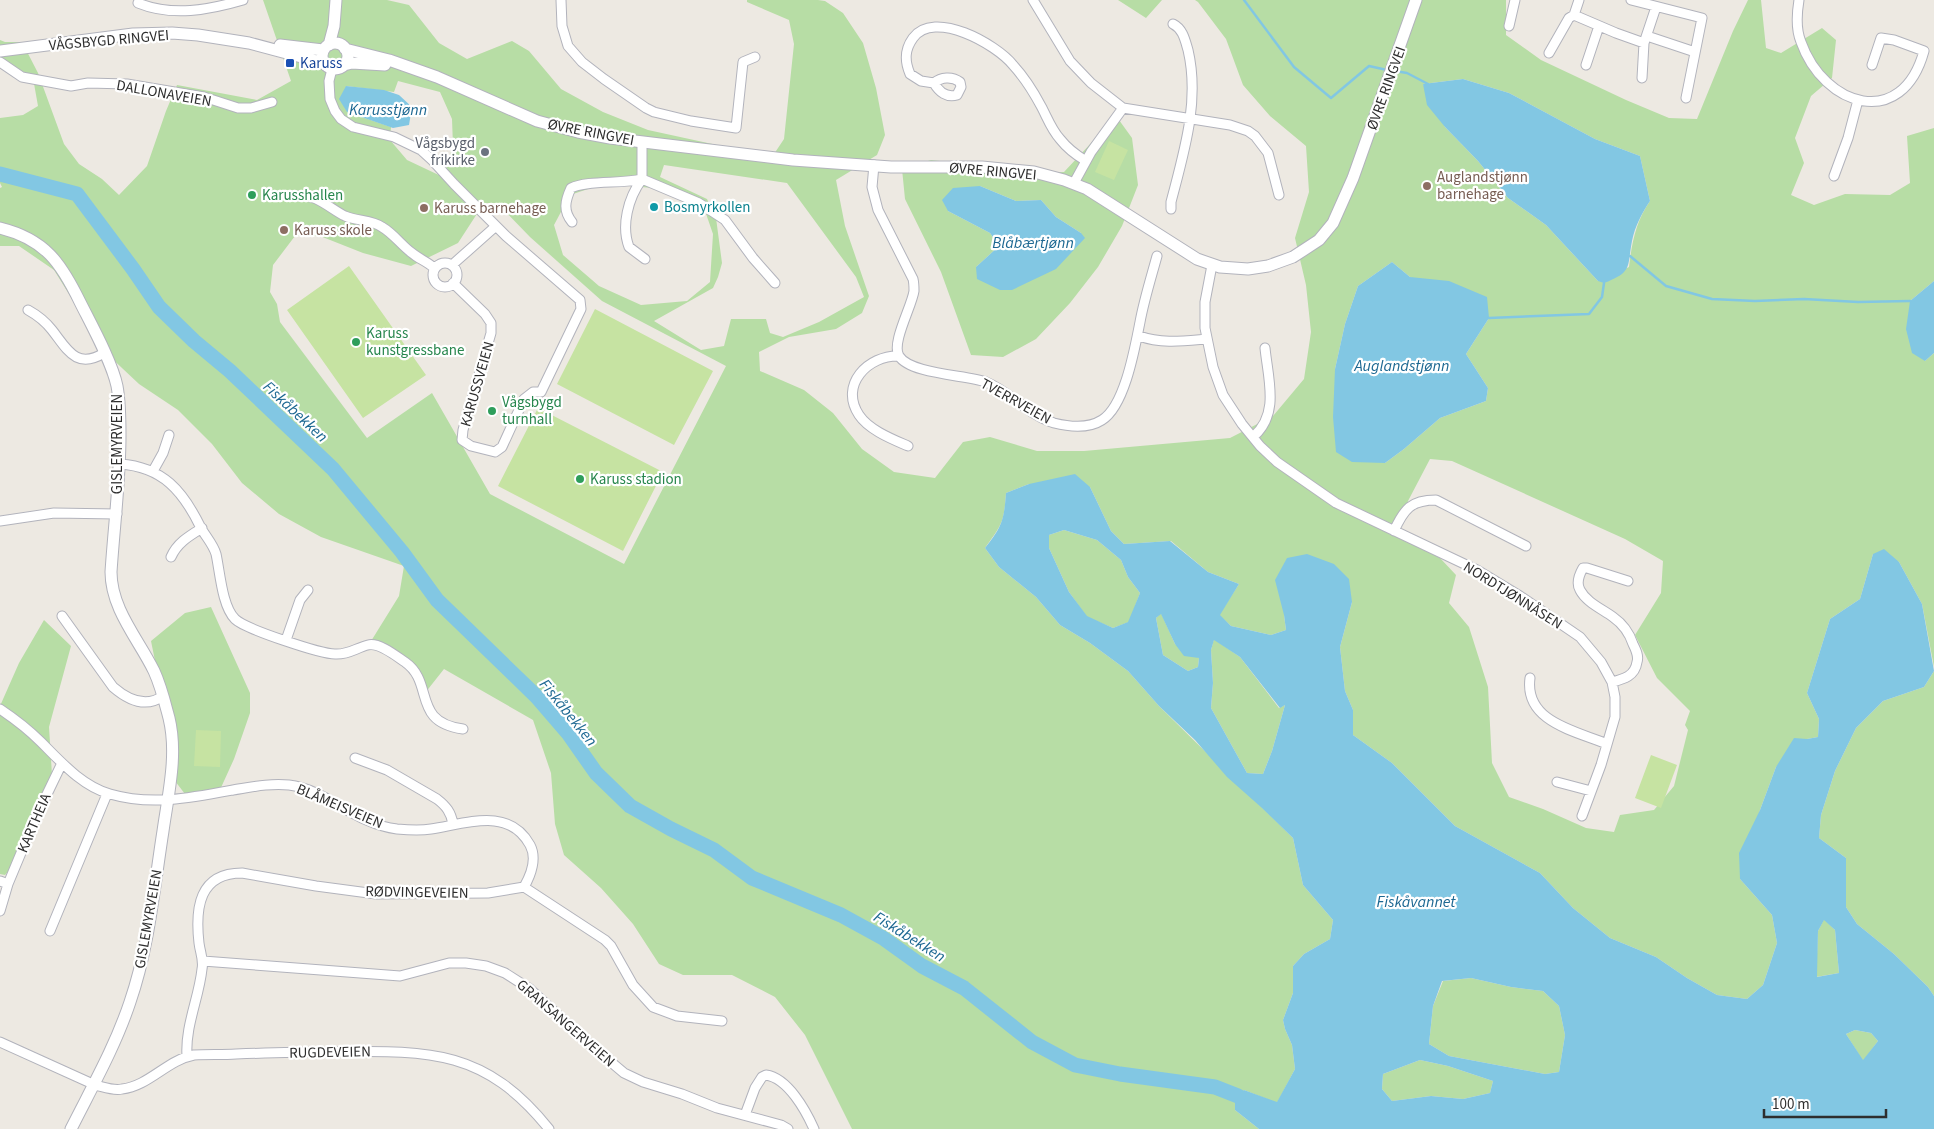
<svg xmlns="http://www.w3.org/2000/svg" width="1934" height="1129" viewBox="0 0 1934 1129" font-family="'Source Sans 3',sans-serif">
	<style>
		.green { fill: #b7dda5; fill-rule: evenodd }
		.pitch { fill: #c6e3a2 }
		.water { fill: #82c7e3; fill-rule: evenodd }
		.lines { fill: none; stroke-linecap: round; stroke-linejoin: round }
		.stream { stroke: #82c7e3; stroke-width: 2.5 }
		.river { stroke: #82c7e3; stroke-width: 15 }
		.street-casing { stroke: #b2b3bc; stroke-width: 11 }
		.secondary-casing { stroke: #b2b3bc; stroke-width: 13 }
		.street { stroke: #fff; stroke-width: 9 }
		.secondary { stroke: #fff; stroke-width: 11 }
		.transit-dot { fill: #1a4fb4; stroke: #fff; stroke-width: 2 }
		.worship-dot { fill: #6b7280; stroke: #fff; stroke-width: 2 }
		.education-dot { fill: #8d6e63; stroke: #fff; stroke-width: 2 }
		.leisure-dot { fill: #2e9e5b; stroke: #fff; stroke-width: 2 }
		.culture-dot { fill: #0f9aa8; stroke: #fff; stroke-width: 2 }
		.labels { text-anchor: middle; stroke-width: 4.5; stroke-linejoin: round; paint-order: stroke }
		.street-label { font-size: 15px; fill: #2e2e2e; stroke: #fff }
		.transit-label { font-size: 15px; fill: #164399; stroke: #fff; text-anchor: start }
		.worship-label { font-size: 15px; fill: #5b616d; stroke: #fff; text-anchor: end }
		.education-label { font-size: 15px; fill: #785e54; stroke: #fff; text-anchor: start }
		.leisure-label { font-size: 15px; fill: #27864d; stroke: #fff; text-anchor: start }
		.culture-label { font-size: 15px; fill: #0d838f; stroke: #fff; text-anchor: start }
		.water-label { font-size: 16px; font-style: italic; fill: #1d6892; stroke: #fff }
	</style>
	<rect width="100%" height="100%" fill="#ede9e2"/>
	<path class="green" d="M263 0H387L409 5 439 43 467 59 512 41 529 51 561 89 603 112 648 130 772 157 784 139 794 44 789 20 747 2V0H818L825 1 843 13 863 43 876 88 885 135 877 155 836 180 845 226 869 296 862 313 836 329 789 337 759 352 760 371 804 390 833 413 862 449 894 472 935 478 963 442 990 437 1037 451H1084L1230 438 1273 416 1304 379 1311 332 1306 285 1295 238 1309 192 1306 146 1270 116 1243 85 1226 39 1198 2 1195 0H1506V35L1541 60 1626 100 1669 118 1697 119 1733 31 1748 0H1761L1766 48 1781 53 1822 28 1836 40 1832 78 1811 96 1795 138 1804 163 1791 195 1814 205 1845 194 1890 195 1910 183 1907 136 1934 128V281L1910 301 1925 361 1934 353V667L1922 604 1899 562 1873 554 1860 599 1830 619 1807 693 1819 719 1818 737 1807 739 1776 767 1760 810 1740 879 1772 915 1777 943 1763 985 1747 999 1717 995 1687 978 1656 957 1610 938 1573 908 1540 873 1455 826 1392 763 1353 735V710L1345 691 1340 647 1352 602 1284 615 1286 630 1271 635 1231 626 1219 615 1239 584 1208 572 1171 541 1124 544 1111 531 1090 487 1029 484 1006 493C1004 523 1002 524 985 548L999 567 1036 597 1060 625 1090 643 1128 671 1159 706 1293 838 1303 885 1333 920 1330 939 1304 954 1293 966V993L1283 1020 1285 1029 1292 1045 1295 1069 1277 1103 1244 1090 1235 1110 1259 1129H852L805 1035 775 997 732 975H683L659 964 633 924 601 888 564 855 555 824 551 773 533 720 444 669 425 693 396 652 368 646 399 596 404 566 321 537 279 514 242 483 212 444 178 410 139 384 105 352 54 270 19 246H0V188L2 187 0 183V118L23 115 38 106 33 78 8 62H0V40L5 42H22L38 73 64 144 79 164 102 179 119 195 147 166 166 111 177 85 257 100 291 81ZM1463 79 1509 93 1595 139 1640 156 1650 201C1636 221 1632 242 1629 267L1598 281 1546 225 1508 198 1478 161 1445 127 1423 84ZM398 81 440 92 452 119 453 146 443 177 407 160 390 140 391 127 347 112 346 86 394 92ZM664 165 787 183 856 277 864 297 819 322 783 337 770 333 766 319H731L724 346 701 350 654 321 713 288 718 277 722 263 716 218 707 199 660 177ZM603 184 654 188 703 205 713 234 710 282 687 301 641 305 599 286 563 255 554 225 570 195ZM484 203H497L530 237 602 301 726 366 624 564 490 494 432 393 367 438 280 322 277 304 270 292 273 265 295 236H320L363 253 411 266 458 243ZM1392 262 1410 277 1489 318 1466 354 1488 388 1486 401 1440 418 1404 449 1385 463 1335 369 1345 324 1358 286ZM1430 459 1452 461 1625 539 1663 561 1661 593 1635 635 1657 678 1690 711 1685 725 1688 730 1674 786 1654 810 1620 815 1614 832 1586 828 1543 809 1509 797 1492 763 1488 687 1469 627 1449 603 1456 575 1440 558 1398 535 1408 501Z
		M1118 0H1162L1146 18Z
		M1119 120 1132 138 1138 185 1122 226 1098 267 1070 303 1036 339 1003 357 971 355 941 272 905 199 902 169 931 160 976 165 1023 173 1064 172 1093 141ZM980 186 1016 201 1041 200 1056 217 1081 233 976 267 999 246 990 233 948 211Z
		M1064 530 1097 540 1121 560 1128 577 1140 593 1129 622 1113 628 1087 617 1069 592 1049 548V535Z
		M211 607 250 693V713L234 759 219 792 185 794 175 781 170 735 151 641 185 613Z
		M1161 613 1175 644 1199 658 1198 667 1188 671 1163 655 1156 618Z
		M44 620 71 646 49 727 52 775 18 861 5 875 0 874V706L19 663Z
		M1214 639 1240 657 1279 708 1285 705 1272 751 1263 774 1247 773 1211 708 1213 683 1211 650Z
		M1934 671V996L1928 987 1894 954 1857 924 1846 907V858L1819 838 1821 815 1835 771 1856 728 1883 701 1924 687Z
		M1824 919 1835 930 1839 973 1816 977 1818 931Z
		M1471 978 1511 987 1543 991 1559 1006 1565 1035 1559 1072 1545 1074 1449 1056 1429 1044 1433 1006 1443 981Z
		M1855 1030 1871 1033 1878 1041 1863 1061 1846 1034Z
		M1420 1060 1448 1066 1493 1081 1490 1093 1463 1099 1431 1096 1392 1101 1382 1089 1383 1074Z"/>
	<path class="pitch" d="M1109 141 1128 150 1114 180 1095 172Z
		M349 266 426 375 363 418 287 310Z
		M595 309 713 371 674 445 557 384Z
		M538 408 663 472 623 551 498 486Z
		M196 730 221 731 220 767 194 766Z
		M1651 755 1677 765 1661 808 1635 798Z"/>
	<path class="water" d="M1463 79 1509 93 1595 139 1640 156 1650 201C1642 213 1635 226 1632 241 1627 267 1633 272 1604 283L1598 281 1546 225 1508 198 1478 161 1445 127 1427 105 1423 84Z
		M346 86 384 90 399 95 412 107 409 125 393 128 347 112 339 99Z
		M980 186 1016 201 1041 200 1056 217 1081 233 1085 238 1056 269 1012 290H1000L977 279 976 267 999 246 990 233 948 211 942 200 953 188Z
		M1392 262 1410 277 1449 281 1487 297 1489 318 1466 354 1488 388 1486 401 1440 418 1404 449 1385 463 1352 462 1336 452 1333 417 1335 369 1345 324 1358 286Z
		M1934 281V353L1925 361 1912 353 1906 329 1910 301Z
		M1075 474 1090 487 1111 531 1124 544 1170 541 1208 572 1239 584 1220 615 1231 626 1271 635 1286 630 1284 615 1275 580 1287 558 1307 554 1334 564 1349 579 1352 602 1340 647 1345 691 1353 710V735L1392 763 1455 826 1540 873 1573 908 1610 938 1656 957 1687 978 1717 995 1747 999 1763 985 1777 943 1772 915 1740 879 1739 853 1760 810 1776 767 1794 738 1807 739 1818 737 1819 719 1807 693 1830 619 1860 599 1873 554 1884 549 1899 562 1922 604 1934 671 1924 687 1883 701 1856 728 1835 771 1821 815 1819 838 1846 858V907L1857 924 1894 954 1928 987 1934 996V1129H1259L1235 1110V1099L1244 1090 1277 1102 1295 1069 1292 1045 1285 1029 1283 1020 1293 993V966L1304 954 1330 939 1333 920 1303 885 1293 838 1262 808 1227 777 1195 740 1159 706 1128 671 1090 643 1060 625 1036 597 999 567 985 548C1002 527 1004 520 1006 493L1029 484ZM1064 530 1097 540 1121 560 1128 577 1140 593 1128 622 1113 628 1087 616 1069 592 1049 548V535ZM1161 614 1175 644 1184 656 1199 658 1198 667 1188 671 1163 655 1156 618ZM1214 640 1240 657 1280 708 1285 705 1272 751 1263 774 1247 773 1211 708 1213 683 1211 650ZM1824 920 1835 930 1839 973 1817 977 1818 931ZM1471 978 1511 987 1543 991 1559 1006 1565 1035 1559 1072 1545 1074 1449 1056 1429 1044 1433 1006 1442 981ZM1855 1030 1871 1033 1878 1041 1863 1060 1846 1034ZM1420 1060 1448 1066 1493 1081 1490 1093 1463 1099 1431 1096 1392 1101 1382 1089 1383 1074Z"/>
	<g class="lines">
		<path class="stream" d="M1244 0 1294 67 1331 98 1369 66 1387 70
			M1395 71 1407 73 1428 84
			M1630 256 1666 286 1712 299 1755 301 1804 299 1858 302 1910 301
			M1489 318 1589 314 1602 297 1604 283"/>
		<path class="river" d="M0 174 77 194 133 269 159 307 194 341 230 371 333 469 402 552 437 600 537 697 568 733 596 773 630 806 671 829 714 850 752 878 841 915 883 938 922 966 964 988 1032 1042 1075 1065 1120 1074 1215 1087 1238 1096"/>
		<g class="street-casing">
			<path id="street" d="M561 0 562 26 568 46 582 62 604 79 646 108 654 112 691 121 736 128 743 62 755 57
				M1033 0 1070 61 1091 83 1123 108 1230 125 1248 131 1255 136 1268 153 1279 195
				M1579 0 1574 15 1616 33 1644 43 1656 7
				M1631 0 1702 18 1686 98
				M1799 0C1797 12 1796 30 1801 42 1824 107 1902 131 1924 51L1894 40 1881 38 1872 65
				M138 3C172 17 209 10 243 0
				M1509 26 1515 0
				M1647 36 1695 52
				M1549 53 1569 18 1574 15
				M0 62 22 77 71 86 88 83 127 84 204 97 238 108H251L272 102
				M1586 65 1599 26
				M332 69 329 81 330 99 335 111 341 119 353 127 394 137 421 150 433 161 454 184 506 236 580 300 581 309 541 392H533L524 399 502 447 495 452 471 446 462 440 463 430 491 333V323L485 314 453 283
				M1642 78 1644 43
				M934 83C939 92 947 98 957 95L961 87 960 82C952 76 941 77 934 83L921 81 910 74C904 60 905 49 913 38 934 9 996 44 1013 65 1024 77 1033 91 1041 106 1047 117 1051 129 1060 139 1067 148 1076 155 1086 161
				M642 142V179L699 203 725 220 753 258 775 283
				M874 165 872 187 878 210 913 279C914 283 914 287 914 291 912 306 891 343 899 356 910 374 966 375 986 382 1011 392 1028 415 1054 423 1070 427 1088 429 1102 420 1125 406 1135 347 1140 322 1144 300 1151 278 1157 256
				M1834 176 1848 138 1858 100
				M642 179C628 198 621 226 629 247L645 259
				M1074 183 1091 152 1123 108
				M299 196C315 193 332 210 345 216 357 221 372 220 382 227 394 234 401 245 412 253 419 259 428 262 434 268
				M1171 209V202C1184 152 1200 101 1188 50 1185 40 1183 29 1173 24
				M572 222C563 211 565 201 571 188 588 180 621 184 642 179
				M433 275a12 12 0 1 1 24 0a12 12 0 1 1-24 0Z
				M452 265 496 226
				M1212 265 1205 302V328L1213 367 1223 395 1242 424 1260 446 1277 462 1336 503 1477 570 1520 596 1580 637 1601 662 1612 682 1615 697V717L1601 765 1582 816
				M28 310C37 315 45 321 52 330 67 349 76 370 104 353
				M1139 336C1162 344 1183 341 1207 339
				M899 356C868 355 839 385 859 415 869 430 892 439 908 446
				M1253 437C1280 414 1268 379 1265 348
				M120 464C163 467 183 491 201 528 206 537 213 544 216 554 220 572 222 606 235 619 245 629 321 654 335 654 348 655 356 648 368 645 379 642 396 656 405 662 435 683 411 722 463 729
				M153 471 163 453 169 435
				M0 521 54 513 117 514
				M1394 531C1404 509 1411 500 1436 500L1526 546
				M171 557C177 543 189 536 202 528
				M62 616 113 687C128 700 146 708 163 696
				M286 640 300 600 308 590
				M1530 678C1524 722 1576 731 1607 744
				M1612 682C1624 679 1635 676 1637 662 1639 656 1636 650 1633 644 1629 632 1623 624 1613 617 1602 609 1586 602 1580 590 1576 583 1579 575 1583 568H1587L1628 581
				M0 709C15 719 29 730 41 742 61 762 82 786 110 794 151 806 191 798 233 790 252 787 270 783 289 785 326 789 355 824 397 829 408 830 419 831 431 829 465 824 509 806 530 845 537 858 531 875 524 887
				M355 758 387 770 437 799C446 806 451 812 453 824
				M1557 782 1591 791
				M0 881 8 884 0 911
				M8 884 36 817 62 763
				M50 931 107 794
				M203 961 400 976 449 963H466L486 966 505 973 530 989 586 1041 624 1073 643 1082 682 1094 717 1108 781 1125 788 1129
				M0 1042 95 1085C104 1087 113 1091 122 1089 149 1086 167 1060 194 1055 208 1054 222 1055 236 1054 265 1053 294 1052 324 1052 422 1051 482 1045 549 1129
				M187 1056C185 1026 199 998 202 969 204 960 200 952 199 943 195 908 199 873 242 873L316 886 376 894 488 893 524 887 605 940 611 946 633 985 653 1007 677 1016 722 1021
				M745 1115 755 1088 762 1077 766 1075C788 1078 806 1111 814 1129"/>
		</g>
		<g class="secondary-casing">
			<path id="secondary" d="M322 56a13 13 0 1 1 26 0a13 13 0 1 1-26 0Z
				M280 45 323 50
				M329 45 334 26 336 0
				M345 49 389 60 437 77 537 121 578 132 610 138 793 160 891 167H982L1034 172 1064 180 1087 189 1197 259 1220 267 1248 269 1268 266 1293 257 1319 240 1333 223 1353 178 1416 0
				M0 51 133 34 172 33 198 35 249 43 324 63
				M344 65 352 63 385 65
				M0 228C45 239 61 263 80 302 91 324 112 362 117 386 120 402 120 419 120 435 120 481 114 526 111 572 111 609 139 640 154 671 161 686 165 703 169 718 178 755 168 795 163 831 154 888 149 947 130 1002 115 1047 92 1087 71 1129"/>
		</g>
		<use href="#street" class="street"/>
		<use href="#secondary" class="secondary"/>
	</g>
	<rect class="transit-dot" x="285" y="58" width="10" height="10" rx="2.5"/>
	<circle class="worship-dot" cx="485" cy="152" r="5"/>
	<g class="education-dot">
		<circle cx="1427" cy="186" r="5"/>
		<circle cx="424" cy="208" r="5"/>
		<circle cx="284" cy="230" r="5"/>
	</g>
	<g class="leisure-dot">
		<circle cx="252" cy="195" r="5"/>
		<circle cx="356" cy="342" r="5"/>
		<circle cx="492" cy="411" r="5"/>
		<circle cx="580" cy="479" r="5"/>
	</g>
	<circle class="culture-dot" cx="654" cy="207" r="5"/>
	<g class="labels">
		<g class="street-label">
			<text transform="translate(109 40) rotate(-5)" y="5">VÅGSBYGD RINGVEI</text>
			<text transform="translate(1386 88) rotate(-70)" y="5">ØVRE RINGVEI</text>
			<text transform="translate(164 93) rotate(10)" y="5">DALLONAVEIEN</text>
			<text transform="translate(591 132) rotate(11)" y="5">ØVRE RINGVEI</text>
			<text transform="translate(993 171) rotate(5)" y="5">ØVRE RINGVEI</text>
			<text transform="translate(477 384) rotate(-74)" y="5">KARUSSVEIEN</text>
			<text transform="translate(1016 401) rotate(29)" y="5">TVERRVEIEN</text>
			<text transform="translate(117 444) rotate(-90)" y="5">GISLEMYRVEIEN</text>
			<text transform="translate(1513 595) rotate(32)" y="5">NORDTJØNNÅSEN</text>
			<text transform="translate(340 806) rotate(23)" y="5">BLÅMEISVEIEN</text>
			<text transform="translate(34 823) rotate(-67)" y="5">KARTHEIA</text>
			<text transform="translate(417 892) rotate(1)" y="5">RØDVINGEVEIEN</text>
			<text transform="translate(148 919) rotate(-80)" y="5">GISLEMYRVEIEN</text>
			<text transform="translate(566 1023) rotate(41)" y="5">GRANSANGERVEIEN</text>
			<text transform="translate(330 1052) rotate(-1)" y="5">RUGDEVEIEN</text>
		</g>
		<g class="transit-label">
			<text x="300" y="68">Karuss</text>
		</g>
		<g class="worship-label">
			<text x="475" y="148">Vågsbygd<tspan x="475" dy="17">frikirke</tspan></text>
		</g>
		<g class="education-label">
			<text x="1437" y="182">Auglandstjønn<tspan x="1437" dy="17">barnehage</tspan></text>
			<text x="434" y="213">Karuss barnehage</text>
			<text x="294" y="235">Karuss skole</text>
		</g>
		<g class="leisure-label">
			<text x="262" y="200">Karusshallen</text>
			<text x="366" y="338">Karuss<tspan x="366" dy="17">kunstgressbane</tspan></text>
			<text x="502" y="407">Vågsbygd<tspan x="502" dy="17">turnhall</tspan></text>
			<text x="590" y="484">Karuss stadion</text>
		</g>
		<g class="culture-label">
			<text x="664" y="212">Bosmyrkollen</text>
		</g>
		<g class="water-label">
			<text x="388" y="115">Karusstjønn</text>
			<text x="1033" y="248">Blåbærtjønn</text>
			<text x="1402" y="371">Auglandstjønn</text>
			<text transform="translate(296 411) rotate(43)" y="6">Fiskåbekken</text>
			<text transform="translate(569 712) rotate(51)" y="6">Fiskåbekken</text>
			<text x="1416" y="907">Fiskåvannet</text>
			<text transform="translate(910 936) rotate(32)" y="6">Fiskåbekken</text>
		</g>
	</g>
	<path d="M1764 1109v8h122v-8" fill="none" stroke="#2e2e2e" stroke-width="2.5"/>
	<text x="1772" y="1109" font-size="15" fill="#2e2e2e" stroke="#ffffff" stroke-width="4" paint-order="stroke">100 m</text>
</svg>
